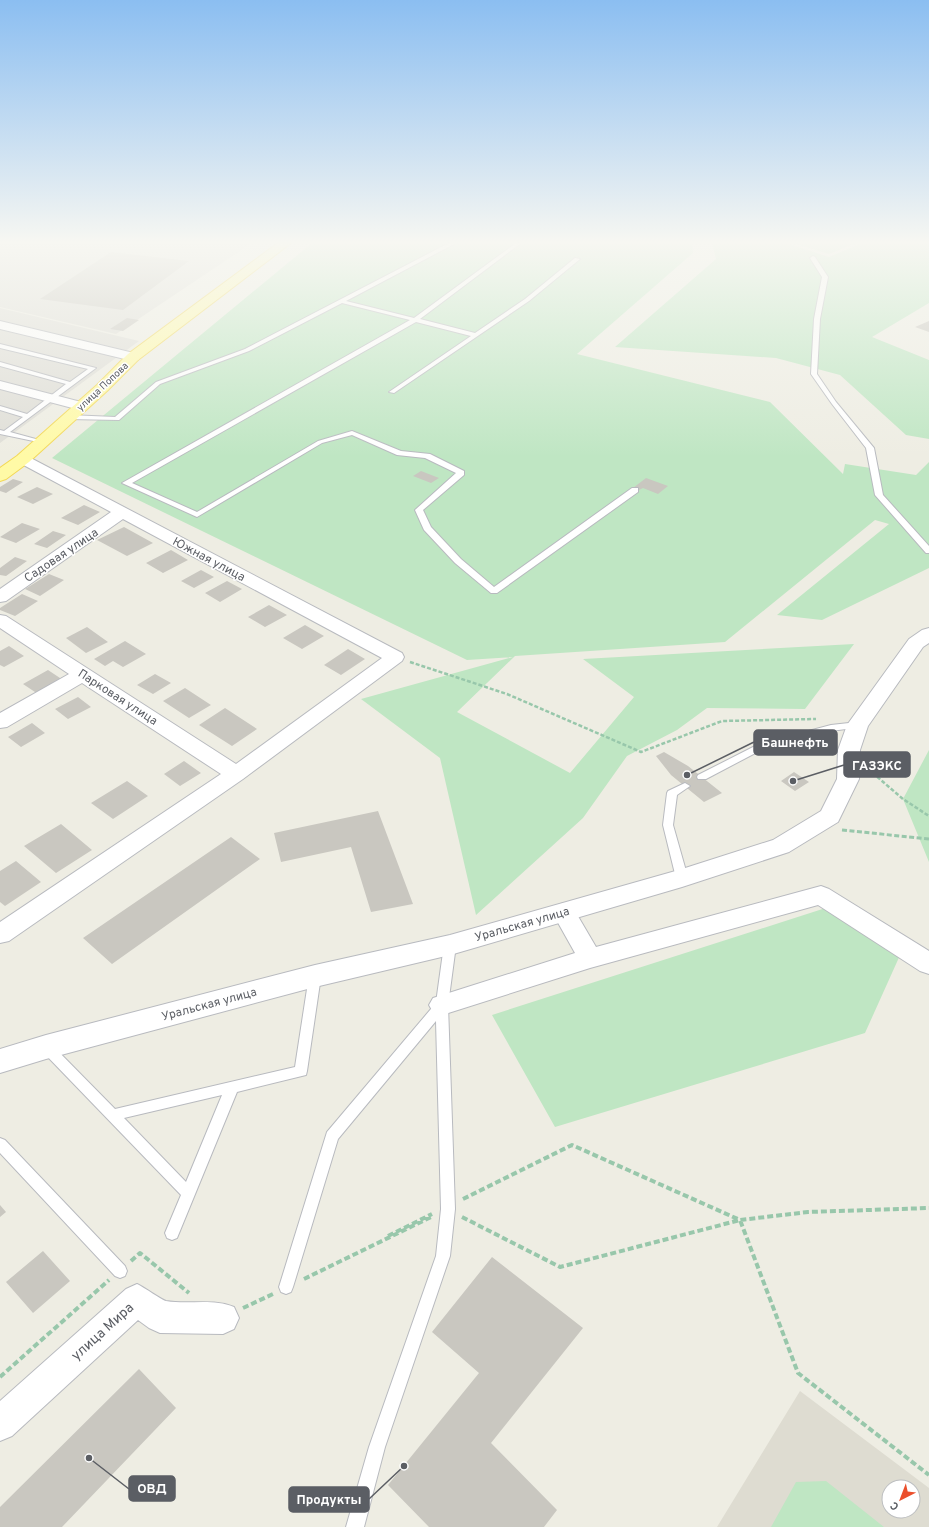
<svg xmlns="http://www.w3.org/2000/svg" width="929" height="1527" viewBox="0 0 929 1527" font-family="Overpass,sans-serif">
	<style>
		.industrial { fill: #dfded7 }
		.education { fill: #dedcd1; fill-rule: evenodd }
		.green { fill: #bfe6c3 }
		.building { fill: #c9c7c0 }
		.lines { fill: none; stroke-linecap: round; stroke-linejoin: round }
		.service-casing { stroke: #b8babf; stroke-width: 2 }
		.minor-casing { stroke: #b8babf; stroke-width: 2 }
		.tertiary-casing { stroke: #b8babf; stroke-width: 2 }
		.primary-casing { stroke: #f3d857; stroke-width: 2 }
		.path-far2 { stroke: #98c7ab; stroke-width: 2.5; stroke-dasharray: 4 2; stroke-linecap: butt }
		.path-far1 { stroke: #98c7ab; stroke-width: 3; stroke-dasharray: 5 2.5; stroke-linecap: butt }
		.path { stroke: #98c7ab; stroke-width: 4; stroke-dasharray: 6 3; stroke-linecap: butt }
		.service { fill: #fff; fill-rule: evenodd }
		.minor { fill: #fff; fill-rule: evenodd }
		.tertiary { fill: #fff; fill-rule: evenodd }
		.primary { fill: #fffaa6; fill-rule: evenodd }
		.labels { text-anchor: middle; stroke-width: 3; stroke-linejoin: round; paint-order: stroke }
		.far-street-label { font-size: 10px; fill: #5b5e64; stroke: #fff }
		.street-label { font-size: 12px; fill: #5b5e64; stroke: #fff }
		.near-street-label { font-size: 14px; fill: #5b5e64; stroke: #fff }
		.leader { fill: none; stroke: #5b5e64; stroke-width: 1.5 }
		.callout-dot { fill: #5b5e64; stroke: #fff; stroke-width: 1.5 }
		.callout { fill: #5b5e64; stroke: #5b5e64; stroke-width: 1.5 }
		.callout-label { font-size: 13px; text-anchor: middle; font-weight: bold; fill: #fff }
	</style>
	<rect width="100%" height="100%" fill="#eeede3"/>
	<path class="industrial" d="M0 243H252L116 334 0 307Z
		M0 308 139 341 0 443Z"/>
	<path class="education" d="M800 1391 929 1488V1527H717ZM889 1487H913V1511H889Z"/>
	<path class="green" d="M312 243H692L693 253 577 354 770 402 843 474 845 464 916 475 929 462V568L822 620 777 615 889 524 875 520 725 642 515 656 457 712 570 773 634 697 583 659 854 644 805 709 707 708 677 730 627 756 583 818 476 915 440 758 361 699 513 657 467 660 52 458Z
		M712 243H786L829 257 862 243H929V303L872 337 929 360V439L906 435 840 375 776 358 615 347 716 259Z
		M793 243H856L829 254Z
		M929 750V862L903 799Z
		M838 904 901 953 865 1033 555 1127 492 1015Z
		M826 1481 884 1527H771L796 1482Z"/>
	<path class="building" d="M111 252 189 261 123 310 40 299Z
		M127 318 139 320 123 331 110 329Z
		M929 321V332L915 327Z
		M421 471 439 478 431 483 413 476Z
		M646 478 668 486 658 494 643 488 639 490 633 488Z
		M13 479 23 482 6 493 0 491V487Z
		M37 487 53 494 33 504 17 497Z
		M84 505 100 512 78 525 61 518Z
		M22 523 40 529 16 543 0 537Z
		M124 527 153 543 127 556 97 540Z
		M53 531 66 535 47 548 34 544Z
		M171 550 188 560 163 573 146 563Z
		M15 557 27 561 6 576 0 575V568Z
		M201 570 214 577 194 588 181 581Z
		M49 574 64 580 40 596 25 589Z
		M227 581 242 589 220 602 205 593Z
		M22 594 38 601 15 616 0 610V608Z
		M269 605 287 615 265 627 248 617Z
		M305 625 324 636 302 649 283 638Z
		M87 627 108 642 86 653 66 638Z
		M125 641 146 654 123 667 113 661 105 666 94 659Z
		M9 646 24 656 4 667 0 665V651Z
		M348 649 365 659 341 675 324 665Z
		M48 670 63 680 38 694 23 684Z
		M155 674 171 683 153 694 137 685Z
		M185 688 211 705 189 718 163 701Z
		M78 697 91 707 68 719 55 709Z
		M225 708 257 729 232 746 199 725Z
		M32 723 45 733 21 747 8 737Z
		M664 752 688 766 722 793 704 802 671 775 656 756Z
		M184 761 201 773 180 786 164 774Z
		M794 772 809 782 795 791 781 781Z
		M127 781 148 796 113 819 91 803Z
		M378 811 413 904 371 912 351 847 281 862 274 833Z
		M61 824 92 850 56 873 24 846Z
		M231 837 260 859 112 964 83 938Z
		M16 861 41 882 5 906 0 902V871Z
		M0 1205 6 1212 0 1217Z
		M43 1251 70 1281 33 1313 6 1282Z
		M492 1257 583 1328 491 1443 557 1510 544 1527H429L388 1485 479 1373 432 1332Z
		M139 1369 176 1408 62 1527H0V1507Z"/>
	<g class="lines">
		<g class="service-casing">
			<path id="service" d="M449 243H456L346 301 414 318 516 243H521L420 319 475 333 525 299 575 258 580 259 529 301 394 393 389 392 471 336 416 322 132 483 197 512 318 441 352 431 401 451 430 454 464 471V475L423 510 431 527 461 559 494 587 632 488H638V492L497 593H491L455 563 424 530 415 510 456 473 425 458 397 455 352 435 322 443 197 517 122 483 410 320 342 303 249 351 160 384 119 420 68 419 65 417 68 415 115 417 156 382 245 349Z
				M813 256 815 257 828 277 820 319 817 374 836 402 874 448 883 495 929 546V553H926L875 495 866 448 832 404 811 374 814 319 822 277 810 258Z
				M0 344 96 368 10 432 43 441V443L0 434V430L4 431 23 417 0 410V406L27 414 66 384 0 366V362L70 382 88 369 0 348Z
				M858 722 861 723 863 725 861 727 831 731 765 748 706 779H698L697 777 698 775 759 744 831 725Z
				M685 783 690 786 677 795 673 825 688 878 686 881H678L676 878 663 825 667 793 668 791Z
				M450 940 454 942 456 945 448 1005 455 1209 450 1256 385 1447 364 1527H346L369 1447 436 1256 441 1209 436 1021 338 1139 293 1287 291 1292 286 1294 281 1292 279 1287 327 1132 436 1003 444 945 446 942Z
				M315 971 319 973 321 976 307 1071 306 1075 237 1092 177 1238 172 1240 167 1238 165 1233 181 1195 42 1051 40 1047 42 1043 46 1042 50 1043 115 1109 295 1067 309 976 311 973ZM222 1095 186 1182 124 1118Z
				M0 1138 5 1140 125 1266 127 1271 125 1276 120 1278 115 1276 0 1153Z"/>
		</g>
		<g class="minor-casing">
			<path id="minor" d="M0 321 138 354 140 357 138 360 133 361 0 329Z
				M0 381 85 403 87 406 85 409 80 410 0 389Z
				M23 454 402 653 404 657 402 661 243 779 9 941 0 943V922L221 774 82 683 7 727 0 728V713L69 674 0 628V615L6 616 236 764 382 658 123 519 6 601 0 602V589L111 512 18 462 15 459 18 456Z
				M821 886 829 889 929 951V974L920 971 818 905 590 968 442 1015 433 1012 429 1005 433 998 575 953 552 912 556 906 564 903 572 906 596 947Z
				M137 1284C145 1288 162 1300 166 1301 189 1305 212 1298 234 1307L239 1318 234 1329 223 1334 160 1333 149 1328 138 1320 12 1436 0 1441V1401L126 1289Z"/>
		</g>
		<g class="tertiary-casing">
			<path id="tertiary" d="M929 628V643L923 647 868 726 860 750 859 779 838 822 789 852 682 887 450 955 315 987 46 1059 0 1073V1049L46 1035 315 965 450 935 679 870 773 840 821 811 837 779 838 750 847 725 909 639 922 630Z"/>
		</g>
		<g class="primary-casing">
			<path id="primary" d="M278 243H291L138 360 107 391 29 462 6 479 0 481V468L17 456 97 385 128 354Z"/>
		</g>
		<path class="path-far2" d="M410 662 507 694 641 752 722 721 816 719
			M868 769 903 799 929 816"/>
		<path class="path-far1" d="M842 830 929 839"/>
		<path class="path" d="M463 1199 572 1145 740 1220 808 1212 929 1208
			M462 1217 560 1267 740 1220 798 1373 929 1475
			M388 1236 432 1214
			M131 1261 140 1253 189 1293
			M304 1279 431 1217
			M243 1308 273 1294
			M0 1377 109 1280"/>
		<use href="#service" class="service"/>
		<use href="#minor" class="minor"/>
		<use href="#tertiary" class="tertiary"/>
		<use href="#primary" class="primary"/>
	</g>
	<linearGradient id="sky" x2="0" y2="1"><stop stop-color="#8bbef1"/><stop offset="0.53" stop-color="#f7f7f2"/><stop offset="1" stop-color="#f7f7f2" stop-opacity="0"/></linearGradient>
	<rect width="929" height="457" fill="url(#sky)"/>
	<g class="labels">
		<g class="far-street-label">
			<text transform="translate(102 386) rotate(-43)" y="4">улица Попова</text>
		</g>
		<g class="street-label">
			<text transform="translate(61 555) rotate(-34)" y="4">Садовая улица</text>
			<text transform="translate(209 559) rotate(28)" y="4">Южная улица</text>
			<text transform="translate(118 697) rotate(33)" y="4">Парковая улица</text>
			<text transform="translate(522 924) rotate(-16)" y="4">Уральская улица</text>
			<text transform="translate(209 1004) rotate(-15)" y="4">Уральская улица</text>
		</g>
		<g class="near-street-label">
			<text transform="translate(102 1331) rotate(-42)" y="5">улица Мира</text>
		</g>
	</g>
	<path class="leader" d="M687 775L754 742M793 781L844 765M89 1458L129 1489M404 1466L369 1499"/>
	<g class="callout-dot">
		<circle cx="687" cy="775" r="4"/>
		<circle cx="793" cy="781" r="4"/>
		<circle cx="89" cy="1458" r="4"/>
		<circle cx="404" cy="1466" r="4"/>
	</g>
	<g class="callout">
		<rect x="754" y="730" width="83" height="25" rx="4"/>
		<rect x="844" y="752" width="66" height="25" rx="4"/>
		<rect x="129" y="1476" width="46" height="25" rx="4"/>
		<rect x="289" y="1487" width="80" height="25" rx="4"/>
	</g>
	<g class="callout-label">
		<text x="795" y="747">Башнефть</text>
		<text x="877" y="770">ГАЗЭКС</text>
		<text x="152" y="1493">ОВД</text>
		<text x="329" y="1504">Продукты</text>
	</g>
	<g transform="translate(901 1499) rotate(222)"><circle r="19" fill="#ffffff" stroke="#bdbfc1"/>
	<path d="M0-3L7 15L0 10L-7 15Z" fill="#eb4f2c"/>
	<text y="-6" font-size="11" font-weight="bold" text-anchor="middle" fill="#5b5e64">С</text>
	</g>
</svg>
